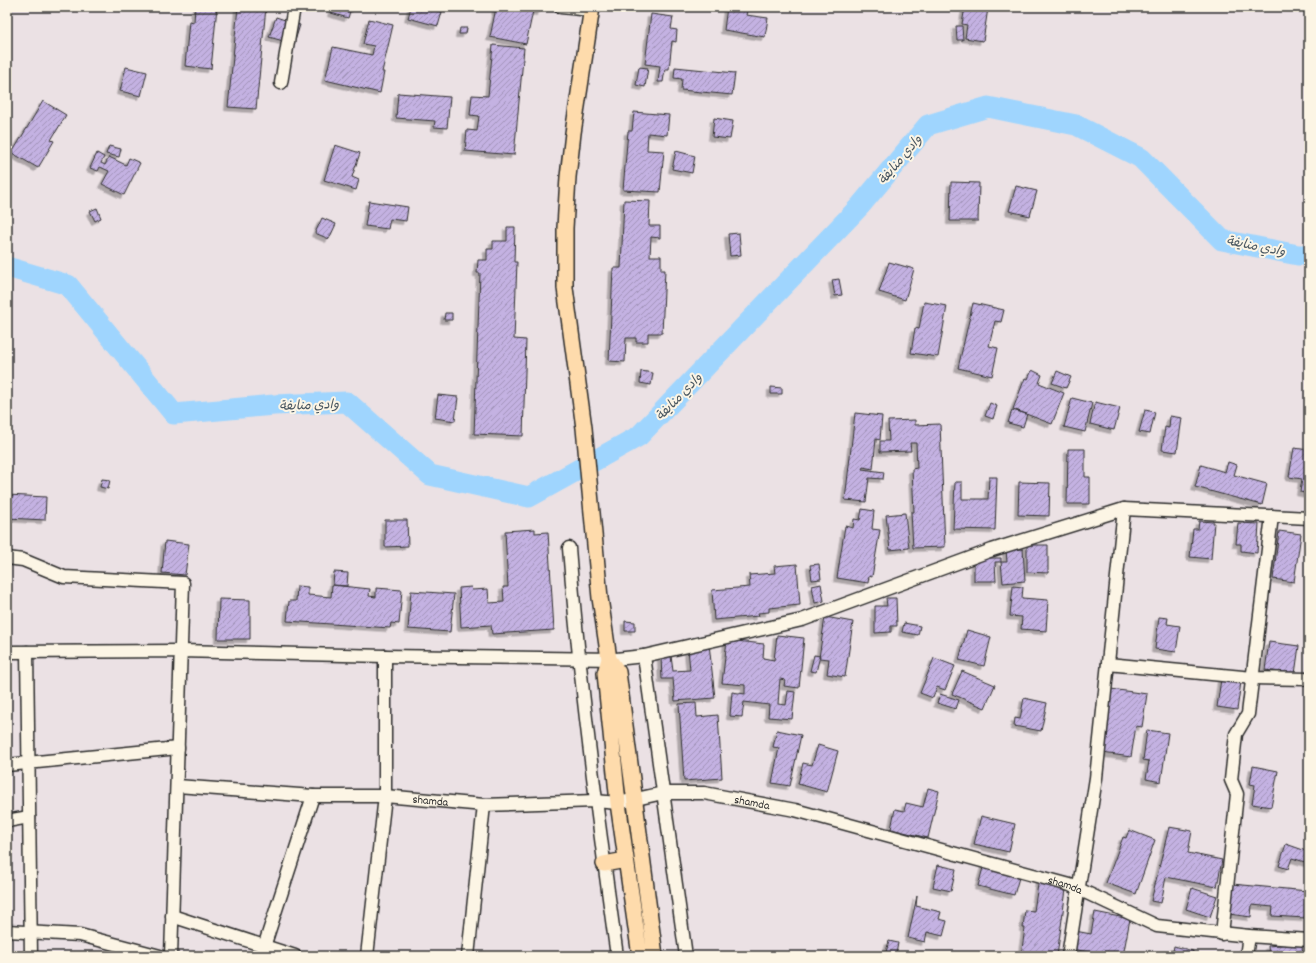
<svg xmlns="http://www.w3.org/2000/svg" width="1316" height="963" viewBox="0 0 1316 963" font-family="Dekko,'Playpen Sans Arabic',sans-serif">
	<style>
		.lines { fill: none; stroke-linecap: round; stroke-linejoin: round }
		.river { stroke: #9fd5fe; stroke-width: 21 }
		.building { fill: url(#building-hatch); stroke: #2b2b2b; filter: url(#shadow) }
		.minor-casing { stroke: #2b2b2b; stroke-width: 15 }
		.major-casing { stroke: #2b2b2b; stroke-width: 18 }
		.minor { stroke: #fcf5e5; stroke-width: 12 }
		.major { stroke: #fedbac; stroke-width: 15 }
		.labels { text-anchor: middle; stroke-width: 4; stroke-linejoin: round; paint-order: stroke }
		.street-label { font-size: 12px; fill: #2b2b2b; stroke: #fcf5e5 }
		.water-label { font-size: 13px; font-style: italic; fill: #485660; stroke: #fcf5e5 }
	</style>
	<defs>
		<pattern id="building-hatch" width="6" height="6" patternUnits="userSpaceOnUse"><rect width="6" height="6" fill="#c4b2e2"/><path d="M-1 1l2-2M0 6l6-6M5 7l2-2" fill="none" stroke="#9f91b7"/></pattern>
		<filter id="shadow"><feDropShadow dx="-3.5" dy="3.5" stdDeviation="0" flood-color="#0004"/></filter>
	</defs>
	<rect width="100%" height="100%" fill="#ebe1e4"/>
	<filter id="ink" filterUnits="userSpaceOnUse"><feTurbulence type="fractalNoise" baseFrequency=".025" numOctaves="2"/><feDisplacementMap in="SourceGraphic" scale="8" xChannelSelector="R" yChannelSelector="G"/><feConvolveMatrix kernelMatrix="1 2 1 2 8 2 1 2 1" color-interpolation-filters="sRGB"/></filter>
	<g filter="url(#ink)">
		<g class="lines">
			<path class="river" d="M7 267 68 285 174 414 274 405 347 402 430 475 529 497 639 436 860 206 928 125 988 107 1076 125 1141 158 1222 240 1298 255H1309"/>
		</g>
		<path class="building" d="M195 7H217L211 69 185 66 189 21 194 22Z
			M238 7H266L256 109 228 107Z
			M333 7H356L355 9 351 8 348 18 331 13Z
			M411 7H436V10L442 12 438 26 408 18Z
			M501 7H541L540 12 533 11 526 44 490 37 496 8 501 9Z
			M727 7H748L746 15 768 18 765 37 724 30Z
			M965 7 988 8 983 41 965 38 967 25 962 24Z
			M651 14 673 17 671 29 677 30 676 42 672 41 669 69H665L663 82H658L660 66 645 64Z
			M276 17 300 25 294 44 269 37Z
			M369 19 393 25 382 72H384L380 93 325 80 333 47 372 55 374 46 363 44Z
			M956 26H962L963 40H957Z
			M460 28H467L466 34H459Z
			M493 45 524 48 514 155 465 151 467 130 477 131 479 116 470 115 472 95 488 96Z
			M126 67 147 72 141 96 120 91Z
			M639 67 648 68 645 87 636 85Z
			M675 67 735 73 732 95 681 90 682 79 674 78Z
			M398 93 450 97 447 128 434 127 435 121 396 118Z
			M43 101 66 115 51 140 54 141 38 168 12 153Z
			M634 112 669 115 667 135 648 133 647 150 664 151 660 192 623 190 628 131H632Z
			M714 118 733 121 730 139 712 137Z
			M335 145 360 153 352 177 359 180 356 190 324 180Z
			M109 146 121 149 119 157 106 154Z
			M676 151 695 156 692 173 672 169Z
			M97 153 104 157 101 163 105 165 109 157 126 165 129 158 140 163 124 195 102 184 109 171 100 167 98 171 90 168Z
			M951 182 979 183 978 221H950Z
			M1016 186 1037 191 1030 216 1009 211Z
			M624 200 650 201 649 226H660V238L651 237 650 256H661V270H665L662 333H648V342H636V338H626L625 362 609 361 613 268H621Z
			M369 201 408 207 406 221 390 219 388 229 365 226Z
			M97 208 101 218 95 221 90 211Z
			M322 218 336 224 329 239 315 233Z
			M507 227H515L514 262H517L514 339 526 340 523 436 474 434 480 273H477L478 260H487V249H493V241H507Z
			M739 233 741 255 730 256 728 234Z
			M889 262 914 269 905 300 879 292Z
			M839 279 842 295 835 296 832 280Z
			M924 302 947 306 938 357 911 353 915 328 919 329Z
			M973 303 1004 310 1001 322 995 321 989 346 998 348 992 376 958 368Z
			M445 313H452V320H444Z
			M1032 370 1042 375 1039 383 1064 393 1052 424 1013 409 1025 378 1028 379Z
			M641 371 653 373 651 385 640 383Z
			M1057 371 1071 377 1066 388 1052 383Z
			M771 387 782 388V394H771Z
			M438 395 458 397 455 421 435 418Z
			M1072 398 1092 403 1085 432 1064 427Z
			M1095 402 1120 408 1114 430 1090 424Z
			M990 403 997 406 993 419 985 416Z
			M1012 410 1027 414 1023 427 1008 423Z
			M1145 410 1155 412 1150 434 1139 432Z
			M855 413 882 416 880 440 876 439 873 469 863 467 862 469 884 472 883 479 869 478 866 502 845 500Z
			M1170 416 1182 418 1177 452 1162 450 1165 427 1169 428Z
			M915 420V425L940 424 945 547 913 548 911 512H914L912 469 917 468 916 443H910L911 451 880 452V441H889L888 421Z
			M1294 448 1309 450V494L1300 492 1302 479 1289 477Z
			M1068 449H1085V477H1090V504H1067Z
			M1228 462 1237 465 1234 475 1267 484 1262 505 1195 487 1201 465 1225 472Z
			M989 477H997L995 530 953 529 955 482H962V499H988Z
			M102 479 110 480 108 489 100 487Z
			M1019 482 1050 483 1049 516 1018 515Z
			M7 495 46 497 45 520 7 518Z
			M862 509 874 511 872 529 880 530 872 577 869 576 868 583 837 578 845 526 853 528 854 519 860 520Z
			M905 513 909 548 890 550 886 515Z
			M385 520H407L408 546 385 547Z
			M1199 521 1214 522 1211 559 1190 557 1193 529H1198Z
			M1238 523 1259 524 1257 553 1241 551V544H1236Z
			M535 529V533L548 532 554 630 492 634 491 625 461 627 459 588 471 587 472 590 488 589 489 603 504 602 503 587H508L505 531Z
			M1279 531 1301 534 1294 582 1273 579Z
			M165 541 189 544 185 575 162 573Z
			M1027 545H1048V573L1027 572Z
			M1023 549 1025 581 1003 583 1001 562H1007L1006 550Z
			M974 558H1001V562H995L996 581H974Z
			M797 564 800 605 769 608V612L758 613 759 616 714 620 712 590 750 587 749 575 775 573 774 566Z
			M819 564 821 579 812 580 810 565Z
			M334 572 348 573 347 586 333 585Z
			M821 584 824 601 815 603 812 586Z
			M332 585 370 589 369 596 376 597V588L402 590 399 624 391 623 390 628 287 621 289 601H296L297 586 308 587V595L331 597Z
			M1013 586 1023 587 1022 598 1048 600 1046 631 1021 629 1022 617 1010 616Z
			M411 591 454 594 450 632 408 629Z
			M886 598H896L897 626H891V632L875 633V606H887Z
			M219 599 250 600V639H218Z
			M825 617 853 622 845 677 827 674 829 659 819 658Z
			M1159 617 1168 618 1167 624 1180 626 1176 652 1155 649Z
			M625 621 635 622V631H625Z
			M904 623 920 626 918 635 902 632Z
			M967 630 991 637 984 666 959 660Z
			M777 635 804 638 799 688 784 686 785 680 780 679 778 704 786 705 788 691 795 692 792 719 768 717 769 705 744 702 742 717 730 716 732 692 745 694V685L722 683 727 640 764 644 763 658 774 660Z
			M1269 642 1299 646 1295 674 1265 670Z
			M709 644 715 698 675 701 673 679H662L661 657 671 656 673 671 690 670 688 649Z
			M814 655 820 656 816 672 810 671Z
			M934 658 955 666 945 690 937 687 933 698 920 693Z
			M962 671 995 685 985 708 952 694Z
			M1222 672 1242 675 1237 710 1217 707Z
			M1111 689 1147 694 1142 727 1136 726 1131 757 1102 753Z
			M940 694 959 700 956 709 937 703Z
			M1024 698 1047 703 1041 731 1014 726 1015 718 1020 719Z
			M696 703 697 717 718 715 722 778 684 781 679 704Z
			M777 730 801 735 790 786 772 783 779 748 773 747Z
			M1147 730 1168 733 1161 782 1146 779 1149 761 1143 760Z
			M818 745 838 751 827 792 798 784 803 763 812 765Z
			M1253 766 1278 771 1271 807 1252 804 1255 785 1250 784Z
			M928 788 939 791 928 838 891 829 895 809 904 811 906 803 923 807Z
			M981 816 1015 824 1009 852 974 844Z
			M1169 827 1192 831 1188 853 1222 860 1217 887 1166 877 1161 903 1151 901Z
			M1129 830 1155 840 1136 894 1106 883 1123 837 1126 838Z
			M1286 844 1309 852 1308 863 1292 858 1288 869 1279 866Z
			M984 864 1020 874 1014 895 978 886Z
			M938 865 956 869 951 891 933 887Z
			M1039 878 1067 882 1057 956H1021L1025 928H1023L1025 910 1034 911Z
			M1232 884 1308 891 1305 918 1272 916 1273 907 1252 905 1251 917 1229 914Z
			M1192 888 1217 896 1210 917 1186 909Z
			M917 896 916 906 941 912 939 919 947 921 943 936 927 932 925 942 908 938Z
			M1095 912 1130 919 1123 956H1110L1072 949 1075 931 1091 934Z
			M889 941 898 943 896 954 886 952Z
			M1302 943 1303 956H1269L1268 946Z
			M1174 946 1193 951 1192 956H1172Z"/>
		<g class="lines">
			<g class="minor-casing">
				<g id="minor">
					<path d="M561 7 591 10"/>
					<path d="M281 83 294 7"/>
					<path d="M569 548C580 685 598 820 617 956"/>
					<path d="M7 558 23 560 64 577 183 583 171 956"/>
					<path d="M7 652 181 651 385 656 616 659 644 656 802 620 992 550 1124 509 1309 518"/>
					<path d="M27 652 31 956"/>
					<path d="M644 656 686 956"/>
					<path d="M1108 664 1253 678 1309 679"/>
					<path d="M7 765 178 748"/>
					<path id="s1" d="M177 786 313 796H385L484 805 595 801 618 803 663 793H704L795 810 1070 885 1157 926 1249 936 1309 940"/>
					<path d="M7 821 29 817"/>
					<path d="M172 916 295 956"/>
					<path d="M7 931 80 935 160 956"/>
					<path d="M1222 934 1237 794 1231 780 1236 734 1248 714 1272 516"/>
					<path d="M261 956 313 796"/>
					<path d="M367 956 385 796V656"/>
					<path d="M468 956 484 805"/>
					<path d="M1068 956 1096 778 1124 509"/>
					<path d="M1246 956 1249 936"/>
				</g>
			</g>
			<g class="major-casing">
				<path id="major" d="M592 7 573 133 568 177 565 228V288L584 428 600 598 609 659 605 673 618 803 640 956
					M609 659 618 672 655 956
					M604 864 626 860"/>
			</g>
			<use href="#minor" class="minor"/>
			<use href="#major" class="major"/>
		</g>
	</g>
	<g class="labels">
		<g class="street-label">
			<text dy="4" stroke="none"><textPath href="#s1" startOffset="254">shamda</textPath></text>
			<text dy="4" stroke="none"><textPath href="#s1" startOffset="578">shamda</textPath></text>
			<text dy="4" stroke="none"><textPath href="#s1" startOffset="902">shamda</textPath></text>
		</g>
		<g class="water-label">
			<text transform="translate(899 159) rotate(-50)" y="5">وادي منايفة</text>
			<text transform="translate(1256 245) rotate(11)" y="5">وادي منايفة</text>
			<text transform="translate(678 396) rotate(-46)" y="5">وادي منايفة</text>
			<text transform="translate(309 404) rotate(-2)" y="5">وادي منايفة</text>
		</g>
	</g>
	<rect width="1316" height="963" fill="none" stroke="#fcf5e5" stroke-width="24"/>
	<rect x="12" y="12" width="1292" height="939" fill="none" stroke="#2b2b2b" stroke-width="1.5" filter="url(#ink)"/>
</svg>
